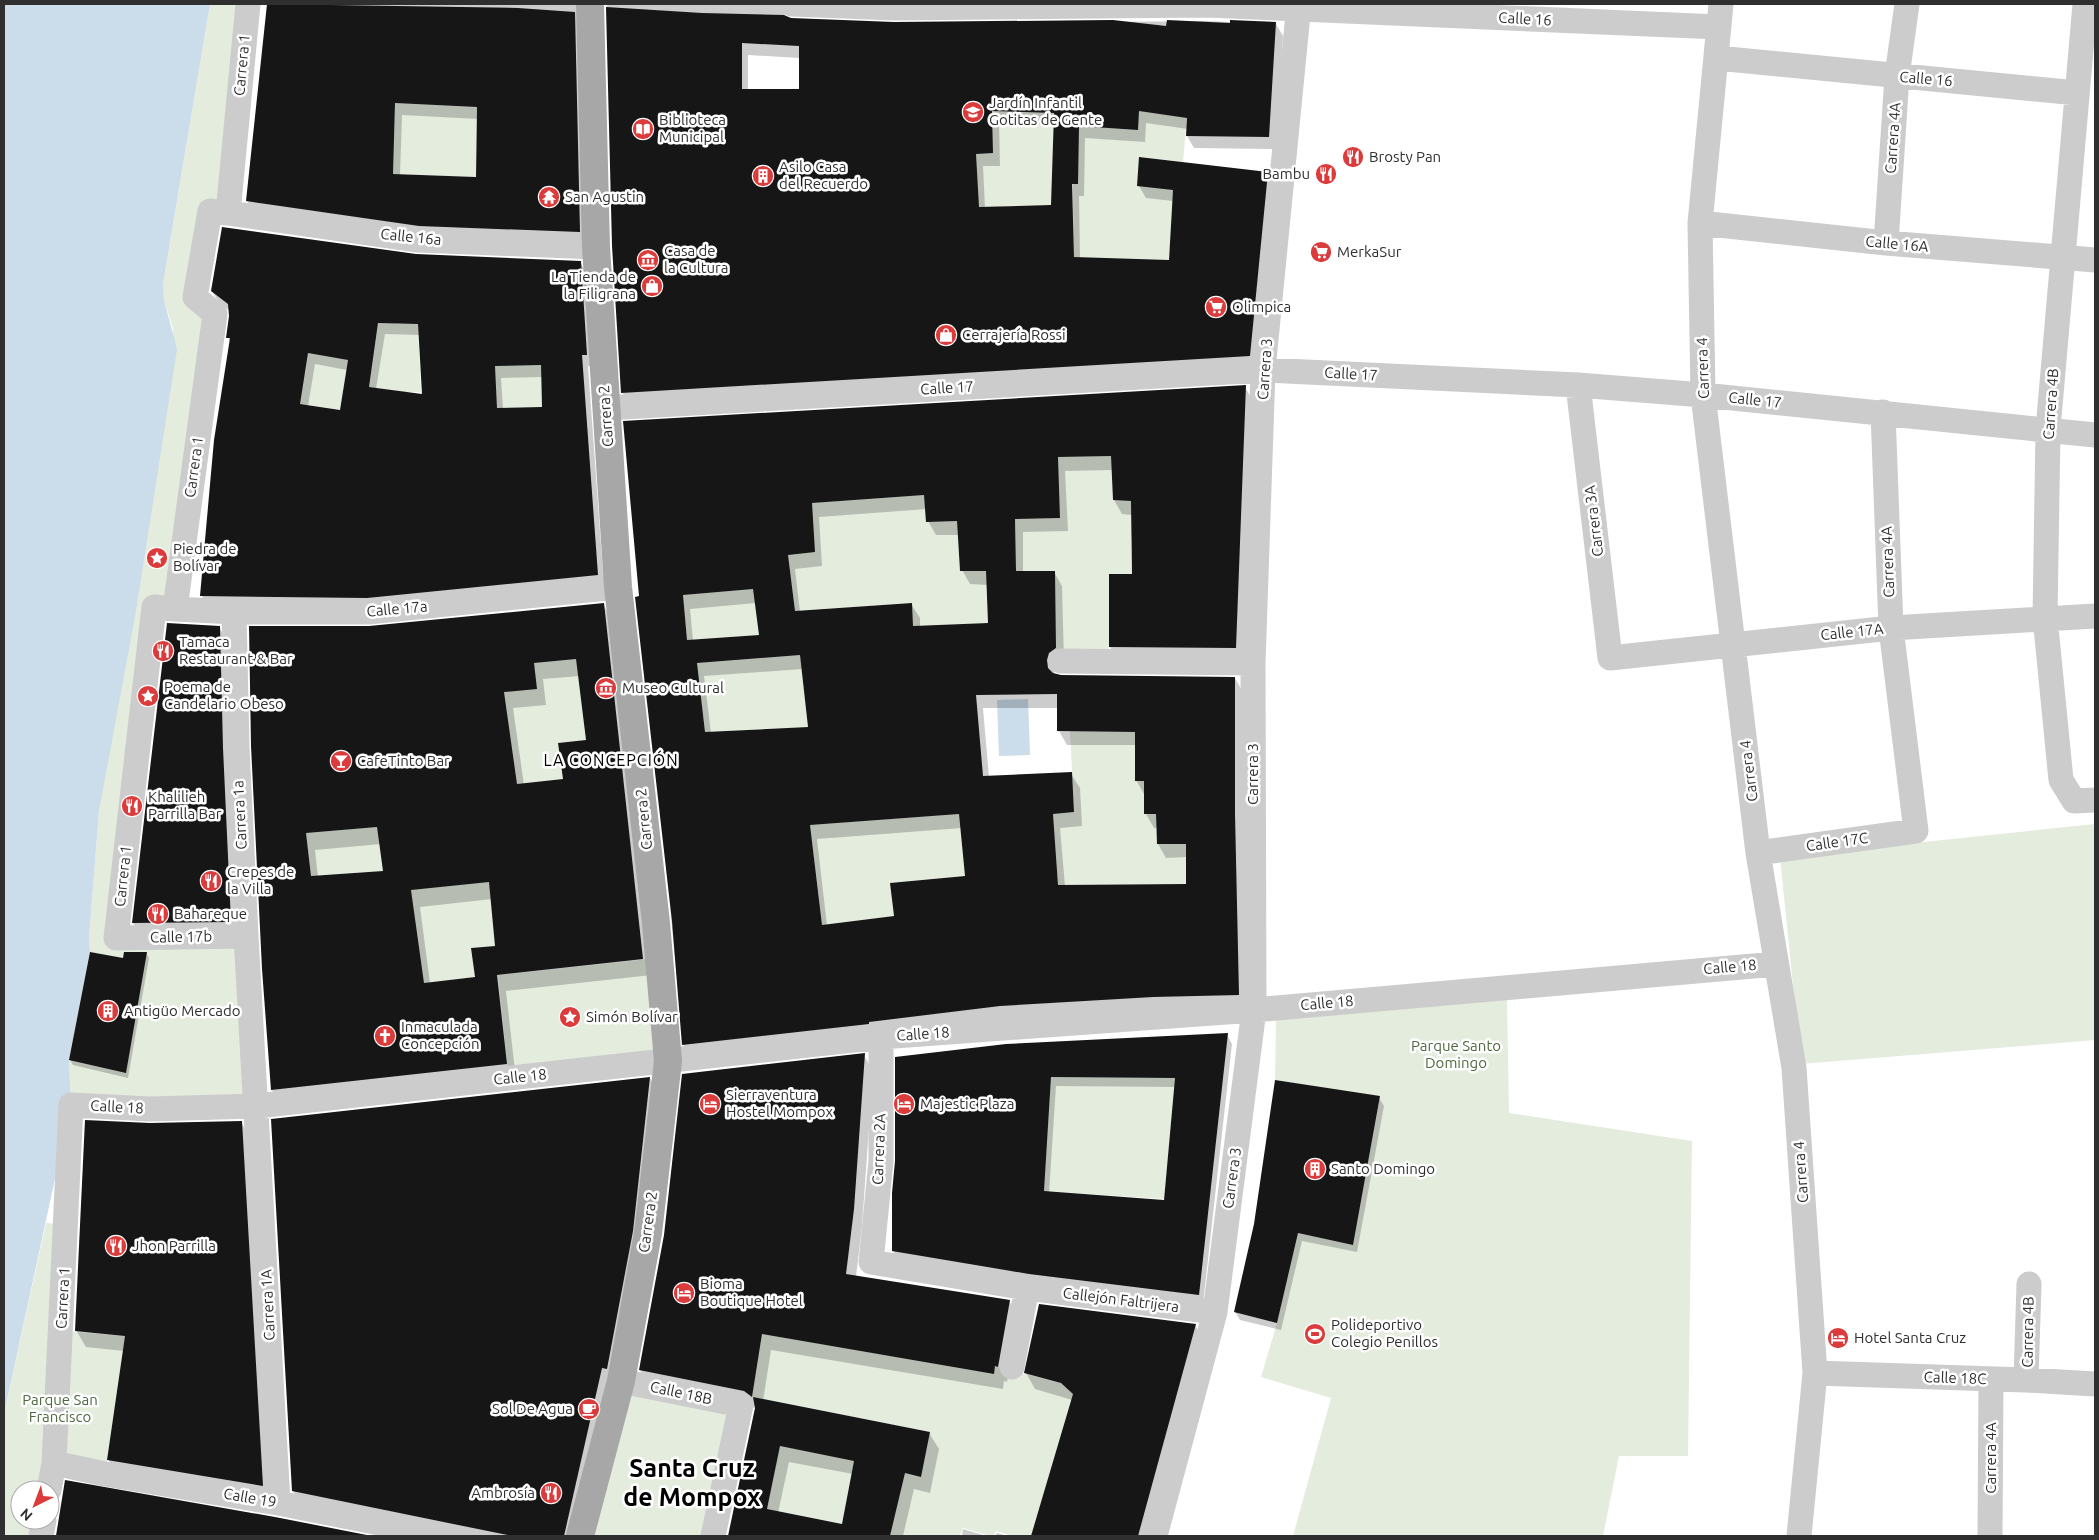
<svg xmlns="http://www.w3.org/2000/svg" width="2099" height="1540" viewBox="0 0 2099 1540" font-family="Ubuntu,sans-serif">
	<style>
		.green { fill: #e4ecde }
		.water { fill: #cbdcea }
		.shadow { fill: #0003; fill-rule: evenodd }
		.building { fill: #161616; fill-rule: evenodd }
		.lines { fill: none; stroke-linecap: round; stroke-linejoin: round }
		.minor { stroke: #ccc; stroke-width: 25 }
		.major { stroke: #a7a7a7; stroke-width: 28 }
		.labels { text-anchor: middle; stroke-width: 5; stroke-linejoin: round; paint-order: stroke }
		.street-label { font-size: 15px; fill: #2f2f2f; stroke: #fff }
		.poi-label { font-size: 15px; fill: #2f2f2f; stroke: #fff; text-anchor: start }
		.park-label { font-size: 15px; fill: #4f693f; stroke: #fff }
		.neighbourhood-label { font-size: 16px; letter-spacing: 1px; fill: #000; stroke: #fff }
		.town-label { font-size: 25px; font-weight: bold; fill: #000; stroke: #fff }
	</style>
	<rect width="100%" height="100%" fill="#fff"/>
	<path class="green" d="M210 4H248L228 213 210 211 195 297 215 314 175 609 154 607 117 937 246 936 257 1106 71 1105 69 1060 90 952 89 938 99 811 173 329 164 300 163 284Z
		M992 91 1019 112 1054 113 1052 205 1004 206 978 220 957 154 993 153Z
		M395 103 477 107 476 177 393 174Z
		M1079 111 1110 113 1109 128 1137 130 1139 111 1187 117 1183 162 1140 157 1173 190 1169 260 1074 258 1073 184Z
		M381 306 396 307 395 324H418L421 392H446L422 419 421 392H404L369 387Z
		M308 353 348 360 340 410 289 402 294 373 305 375Z
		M541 365 542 407 497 408 495 366Z
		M1111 456 1113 500 1149 502 1150 538 1131 537 1132 574H1109V652L1056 651 1055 571H1016L1015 519 1060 518 1058 457Z
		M924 495 957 521 960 571H986L988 623 913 626 912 603 795 611 788 555 812 503Z
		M753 589 759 635 687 640 683 595Z
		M800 655 808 727 705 732 697 663Z
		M576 659 586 740 558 743 563 779 517 784 504 692 534 663Z
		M1070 731 1135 732V780L1144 781 1145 814H1156L1157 844H1186V884L1058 885 1053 814 1074 812Z
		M959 814 965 876 890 883 894 916 822 925 810 825Z
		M2095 824V1040L1801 1064 1780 857Z
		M377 827 383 871 311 876 306 833Z
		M490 881 496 946 471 948 475 977 424 983 411 890Z
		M659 958 667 1055 508 1072 498 975Z
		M1507 998 1509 1113 1692 1141 1688 1456H1619L1603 1536H1293L1331 1398 1261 1377 1277 1323 1298 1233 1353 1245 1380 1097 1275 1080 1276 1021 1291 1012Z
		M1051 1077 1175 1078 1164 1199 1044 1191Z
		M46 1223 67 1224 61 1331 125 1336 105 1474 54 1463 49 1490H20V1520H44L41 1536H4V1414Z
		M762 1334 993 1374 995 1366 1075 1387 1032 1536H1012L996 1531 994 1536H990L963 1528 960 1536H890L905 1473 921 1477 930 1432 752 1397Z
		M621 1381 741 1405 713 1536H580Z
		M780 1446 854 1461 842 1524 767 1509Z"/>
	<path class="water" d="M4 4H210L163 284 164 300 177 349 136 611 99 811 89 938 90 952 69 1060 71 1105 4 1414Z
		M1028 699 1030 755 999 756 997 700Z"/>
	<path class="shadow" d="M269 4H588L587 244 254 213 247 201ZM402 115 478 119 477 179 400 175Z
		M607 4H793L786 10 784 18 791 20 895 24 1207 21 1276 24 1283 36 1275 149 1194 148 1187 136 1188 129 1146 123 1145 142 1085 138 1084 196H1079L1080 258 1170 261 1173 201 1146 198 1139 186 1267 173 1275 186 1257 369 630 405 622 392 613 246ZM748 55 800 58V91L748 90ZM999 123 1055 125 1052 206 985 208 983 166H1000Z
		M416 255 580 262 587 274 593 366H588L604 586 374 609 208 607 202 596 230 342 228 337 230 311 219 303 212 291ZM385 334 420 335 423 396 376 389ZM315 364 347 370 341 412 308 406ZM543 377 544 408 503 409 501 378Z
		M1245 387 1253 401 1244 662 1118 661 1110 647 1133 576 1132 515 1122 514 1114 500 1113 470 1065 471 1068 531 1023 532V572H1054L1062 586 1064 662 1056 667 1054 675 1061 677 1235 678 1243 692 1246 1008 692 1058 683 1044 624 423ZM927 509 928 521 936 535H959L962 570 970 584 988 585 989 624 920 627V618L911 604 800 612 795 569 822 566 819 517ZM756 603 760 636 693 641 690 609ZM803 669 809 728 711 733 704 676ZM983 708H1059V731L1067 745H1136V780L1144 794 1146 814 1154 828H1158V844L1166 858 1187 857 1188 885 1065 886 1060 828 1082 826 1080 788 1071 774 989 777ZM962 828 966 877 895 917 827 926 817 839Z
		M603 604 613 621 652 975 506 991 516 1080 281 1106 272 1090 253 746 369 628ZM580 676 588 741 564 780 524 785 513 708 546 705 543 679ZM381 844 385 872 318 877 315 850ZM492 899 496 947 477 978 430 983 420 907Z
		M168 624 219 627 226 639 237 934 141 935 133 923Z
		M146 953 149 958 128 1078 73 1065 70 1060 124 959Z
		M1227 1035 1232 1044 1203 1304 898 1260 893 1251 897 1161V1058ZM1056 1086 1175 1087 1165 1201 1049 1193Z
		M864 1055 873 1071 862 1226 856 1277 1009 1301 1019 1317 1007 1382 1004 1381 1003 1389 771 1350 763 1401 929 1433 939 1449 930 1493 914 1489 903 1536H729L756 1408 650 1386 640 1370ZM789 1462 853 1474 843 1525 778 1513Z
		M650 1078 659 1094 641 1247 576 1536H451L302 1507 293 1491Z
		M1379 1098 1384 1106 1357 1252 1302 1241 1281 1330 1240 1320 1235 1312Z
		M241 1122 251 1139 271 1502 118 1476 108 1459 124 1351 86 1347 76 1330 150 1125Z
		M1195 1325 1204 1341 1150 1536H1032L1072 1400 1035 1389 1026 1373Z
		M66 1482 275 1518 366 1536H56Z
		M963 1529 986 1536H962Z
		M997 1533 1008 1536H995Z"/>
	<path class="building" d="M267 4 518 8 575 12 580 232 419 226 246 201ZM395 103 477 107 476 177 393 174Z
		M606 7 702 13 784 15 791 18 894 22 1113 20 1166 26 1167 20 1230 23V20L1276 22 1269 137 1186 136 1187 118 1139 111 1138 130 1079 126 1078 184H1072L1074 257 1169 260 1173 190 1137 186 1139 157 1268 172 1250 356 621 393 612 246ZM742 43 799 46V89H742ZM992 111 1054 113 1051 205 979 207 976 154 993 153Z
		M222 227 416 254 581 261 587 355H582L598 575 367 598 200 596 214 440 230 338H226L229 316 228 304 211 291ZM378 323 418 324 422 394 369 387ZM308 353 348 360 340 410 300 404ZM541 365 542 407 497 408 495 366Z
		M1246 385 1236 648 1109 647V574H1132L1131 501 1113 500 1111 456 1058 457 1060 518 1015 519 1016 571H1055L1056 648 1049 653 1047 660 1048 668 1053 673 1061 675 1235 677V814L1239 995 1153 997 1000 1006 869 1022V1024L682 1045 672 921 635 597 639 596 623 421ZM924 495 926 522 957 521 960 571H986L988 623 913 626 912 603 795 611 788 555 815 552 812 503ZM753 589 759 635 687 640 683 595ZM800 655 808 727 705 732 697 663ZM1057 694V731L1135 732V781H1144V814H1156L1157 844H1186V884L1058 885 1053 814 1074 812 1072 772 983 776 976 695ZM959 814 965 876 890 883 894 916 822 925 810 825Z
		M604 603 643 959 497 975 507 1064 271 1090 262 969 251 746 249 626H369ZM576 659 586 740 558 743 563 779 517 784 504 692 537 689 534 663ZM377 827 383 871 311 876 306 833ZM489 882 495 946 471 948 475 977 424 983 411 890Z
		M167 623 220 626 223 748 231 922 132 923Z
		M90 952 123 958 124 952H147L126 1073 69 1060Z
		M1228 1033 1199 1295 1029 1274 892 1251V1193L895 1161V1057L1006 1044ZM1051 1077 1175 1078 1164 1200 1044 1191Z
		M865 1053 854 1209 846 1274 1010 1300 998 1367 995 1366 994 1374 762 1334 752 1397 744 1391 639 1370 664 1235 682 1074Z
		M650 1077 633 1231 607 1369 602 1368 564 1536H512L292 1491 271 1119Z
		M1275 1080 1380 1096 1353 1245 1298 1233 1277 1323 1234 1312 1254 1224Z
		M85 1120 150 1123 242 1121 263 1486 107 1460 125 1336 75 1331Z
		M1039 1304 1196 1324 1138 1536H1031L1073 1394 1061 1383 1024 1373Z
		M753 1397 930 1432 921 1477 905 1473 890 1536H728L755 1408ZM780 1446 854 1461 842 1524 767 1509Z
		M65 1480 275 1517 372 1536H56Z"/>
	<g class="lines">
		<path class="minor" d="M792 4 895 8 1207 5 1719 27
			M1721 4 1700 223 1703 395 1758 853 1794 1068 1815 1373 1799 1536
			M2085 4 2048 429 2045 617 2061 780 2074 801 2095 800
			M1717 58 2077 93
			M228 213 418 240 596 247
			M1700 223 1886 243 2095 260
			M1886 243 1897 76 1907 4
			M1578 385 1610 658 1891 628 2095 616
			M606 408 1263 370 1578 385 1703 395 2095 435
			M175 609 234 612H368L618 587
			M234 612 237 747 246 936 278 1503
			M1061 661 1253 663
			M1758 853 1916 831 1891 628 1883 412
			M246 936 116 938 154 607 175 609 215 314 195 297 210 211 228 213 248 4
			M881 1037V1161L871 1262 1027 1288 1215 1312
			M1012 1367 1027 1288
			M1815 1373 2026 1380 2095 1384
			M2026 1380 2029 1284
			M621 1381 741 1405 713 1536
			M54 1463 105 1474 278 1503 445 1536
			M49 1490 54 1463 71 1105 150 1109 257 1106 881 1037 1254 1010 1776 964
			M41 1536 44 1520
			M1155 1536 1215 1312 1254 1010 1253 663 1263 370 1299 4
			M1990 1536 1991 1379"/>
		<path class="major" d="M580 1536 621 1381 648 1233 668 1061 656 923 618 587 596 247 590 4"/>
	</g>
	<defs>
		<g id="school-disc" transform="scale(1.125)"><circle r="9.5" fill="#dc3b3c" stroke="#fff"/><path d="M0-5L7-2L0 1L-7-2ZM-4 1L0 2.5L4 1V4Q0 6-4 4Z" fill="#fff"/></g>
		<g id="library-disc" transform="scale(1.125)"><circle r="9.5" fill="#dc3b3c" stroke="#fff"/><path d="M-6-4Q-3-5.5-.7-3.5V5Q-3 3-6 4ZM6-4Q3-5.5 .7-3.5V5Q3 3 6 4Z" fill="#fff"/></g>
		<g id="restaurant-disc" transform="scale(1.125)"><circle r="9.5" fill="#dc3b3c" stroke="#fff"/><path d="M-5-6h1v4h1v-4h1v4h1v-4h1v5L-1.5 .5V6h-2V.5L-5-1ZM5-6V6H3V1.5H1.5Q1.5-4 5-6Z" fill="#fff"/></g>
		<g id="building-disc" transform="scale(1.125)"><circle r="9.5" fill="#dc3b3c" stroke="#fff"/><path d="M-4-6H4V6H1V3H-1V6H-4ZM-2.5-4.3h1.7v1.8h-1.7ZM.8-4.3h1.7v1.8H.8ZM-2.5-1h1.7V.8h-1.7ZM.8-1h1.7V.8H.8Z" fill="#fff"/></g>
		<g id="temple-disc" transform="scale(1.125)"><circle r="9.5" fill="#dc3b3c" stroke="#fff"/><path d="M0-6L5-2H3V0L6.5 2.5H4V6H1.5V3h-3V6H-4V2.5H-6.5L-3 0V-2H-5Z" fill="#fff"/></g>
		<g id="supermarket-disc" transform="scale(1.125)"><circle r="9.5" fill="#dc3b3c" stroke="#fff"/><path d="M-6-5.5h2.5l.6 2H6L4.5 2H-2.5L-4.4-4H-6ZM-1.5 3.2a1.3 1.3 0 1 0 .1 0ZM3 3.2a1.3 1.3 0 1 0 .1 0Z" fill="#fff"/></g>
		<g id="museum-disc" transform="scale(1.125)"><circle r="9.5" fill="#dc3b3c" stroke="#fff"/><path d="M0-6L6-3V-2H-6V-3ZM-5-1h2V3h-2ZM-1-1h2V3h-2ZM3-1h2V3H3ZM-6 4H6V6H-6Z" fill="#fff"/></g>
		<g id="shop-disc" transform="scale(1.125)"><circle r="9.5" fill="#dc3b3c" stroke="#fff"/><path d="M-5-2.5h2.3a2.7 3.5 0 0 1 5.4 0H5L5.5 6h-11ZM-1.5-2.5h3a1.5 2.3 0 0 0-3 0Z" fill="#fff"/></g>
		<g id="sight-disc" transform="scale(1.125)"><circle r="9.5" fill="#dc3b3c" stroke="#fff"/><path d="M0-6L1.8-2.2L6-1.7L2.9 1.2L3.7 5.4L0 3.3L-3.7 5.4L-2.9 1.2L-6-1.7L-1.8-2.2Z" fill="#fff"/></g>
		<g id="bar-disc" transform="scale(1.125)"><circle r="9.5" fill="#dc3b3c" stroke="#fff"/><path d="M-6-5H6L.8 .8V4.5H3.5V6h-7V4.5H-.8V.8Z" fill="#fff"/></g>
		<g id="church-disc" transform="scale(1.125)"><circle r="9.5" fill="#dc3b3c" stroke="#fff"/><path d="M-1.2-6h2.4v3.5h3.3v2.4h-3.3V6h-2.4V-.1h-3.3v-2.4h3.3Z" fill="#fff"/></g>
		<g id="hotel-disc" transform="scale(1.125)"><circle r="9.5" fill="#dc3b3c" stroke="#fff"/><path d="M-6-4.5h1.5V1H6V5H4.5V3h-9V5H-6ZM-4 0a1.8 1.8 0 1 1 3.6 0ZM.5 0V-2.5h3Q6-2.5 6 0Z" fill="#fff"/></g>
		<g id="stadium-disc" transform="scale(1.125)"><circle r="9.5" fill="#dc3b3c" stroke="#fff"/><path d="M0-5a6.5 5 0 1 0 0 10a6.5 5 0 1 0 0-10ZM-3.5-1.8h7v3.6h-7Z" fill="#fff"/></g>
		<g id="cafe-disc" transform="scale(1.125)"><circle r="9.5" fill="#dc3b3c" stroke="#fff"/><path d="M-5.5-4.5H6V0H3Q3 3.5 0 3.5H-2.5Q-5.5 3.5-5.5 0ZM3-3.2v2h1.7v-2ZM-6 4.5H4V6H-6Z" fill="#fff"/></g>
	</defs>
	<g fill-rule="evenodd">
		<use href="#school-disc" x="973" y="112"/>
		<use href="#library-disc" x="643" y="129"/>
		<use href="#restaurant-disc" x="1353" y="157"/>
		<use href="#restaurant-disc" x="1326" y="174"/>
		<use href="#building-disc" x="763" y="176"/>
		<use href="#temple-disc" x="549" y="197"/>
		<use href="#supermarket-disc" x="1321" y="252"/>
		<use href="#museum-disc" x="648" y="260"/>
		<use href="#shop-disc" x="652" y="286"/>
		<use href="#supermarket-disc" x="1216" y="307"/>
		<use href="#shop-disc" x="946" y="335"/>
		<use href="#sight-disc" x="157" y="558"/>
		<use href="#restaurant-disc" x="163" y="651"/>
		<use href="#museum-disc" x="606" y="688"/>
		<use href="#sight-disc" x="148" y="696"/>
		<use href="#bar-disc" x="341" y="761"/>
		<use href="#restaurant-disc" x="132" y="806"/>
		<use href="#restaurant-disc" x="211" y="881"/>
		<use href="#restaurant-disc" x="158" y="914"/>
		<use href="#building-disc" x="108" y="1011"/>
		<use href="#sight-disc" x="570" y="1017"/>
		<use href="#church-disc" x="385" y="1036"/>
		<use href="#hotel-disc" x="710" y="1104"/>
		<use href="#hotel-disc" x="904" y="1104"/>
		<use href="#building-disc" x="1315" y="1169"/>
		<use href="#restaurant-disc" x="116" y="1246"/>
		<use href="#hotel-disc" x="684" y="1293"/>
		<use href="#stadium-disc" x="1315" y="1334"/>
		<use href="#hotel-disc" x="1838" y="1338"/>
		<use href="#cafe-disc" x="589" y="1409"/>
		<use href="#restaurant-disc" x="551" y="1493"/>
	</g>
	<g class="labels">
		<g class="street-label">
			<text transform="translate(1525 19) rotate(3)" y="5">Calle 16</text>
			<text transform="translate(242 65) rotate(-85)" y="5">Carrera 1</text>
			<text transform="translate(1926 79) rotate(5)" y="5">Calle 16</text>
			<text transform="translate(1893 138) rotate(-86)" y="5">Carrera 4A</text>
			<text transform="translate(411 237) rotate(6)" y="5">Calle 16a</text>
			<text transform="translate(1897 244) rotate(5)" y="5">Calle 16A</text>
			<text transform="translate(1703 368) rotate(-92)" y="5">Carrera 4</text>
			<text transform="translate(1265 369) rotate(-86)" y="5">Carrera 3</text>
			<text transform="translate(1351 374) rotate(3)" y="5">Calle 17</text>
			<text transform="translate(947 388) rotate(-3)" y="5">Calle 17</text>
			<text transform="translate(1755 400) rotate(6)" y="5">Calle 17</text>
			<text transform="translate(2051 404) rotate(-86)" y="5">Carrera 4B</text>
			<text transform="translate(606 416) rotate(-94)" y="5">Carrera 2</text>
			<text transform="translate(194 467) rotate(-82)" y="5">Carrera 1</text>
			<text transform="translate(1594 521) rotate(-97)" y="5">Carrera 3A</text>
			<text transform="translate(1888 562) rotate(-92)" y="5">Carrera 4A</text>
			<text transform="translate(397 609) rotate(-5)" y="5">Calle 17a</text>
			<text transform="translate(1852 632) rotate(-6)" y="5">Calle 17A</text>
			<text transform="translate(1749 771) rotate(-97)" y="5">Carrera 4</text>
			<text transform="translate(1253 774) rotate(-90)" y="5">Carrera 3</text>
			<text transform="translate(240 815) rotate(-93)" y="5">Carrera 1a</text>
			<text transform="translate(644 819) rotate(-96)" y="5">Carrera 2</text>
			<text transform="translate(1837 842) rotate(-8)" y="5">Calle 17C</text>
			<text transform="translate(123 876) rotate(-84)" y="5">Carrera 1</text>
			<text transform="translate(181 937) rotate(-1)" y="5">Calle 17b</text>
			<text transform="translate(1730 967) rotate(-5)" y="5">Calle 18</text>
			<text transform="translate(1327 1003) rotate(-5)" y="5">Calle 18</text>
			<text transform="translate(923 1034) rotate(-4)" y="5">Calle 18</text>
			<text transform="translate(520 1077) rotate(-6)" y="5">Calle 18</text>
			<text transform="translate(117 1107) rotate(3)" y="5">Calle 18</text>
			<text transform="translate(879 1149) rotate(-88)" y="5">Carrera 2A</text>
			<text transform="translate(1801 1172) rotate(-94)" y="5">Carrera 4</text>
			<text transform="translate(1232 1178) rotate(-82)" y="5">Carrera 3</text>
			<text transform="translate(648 1222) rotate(-82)" y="5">Carrera 2</text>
			<text transform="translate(63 1298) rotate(-87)" y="5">Carrera 1</text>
			<text transform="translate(1121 1300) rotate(7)" y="5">Callejón Faltrijera</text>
			<text transform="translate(268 1305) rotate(-93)" y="5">Carrera 1A</text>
			<text transform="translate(2028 1332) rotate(-89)" y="5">Carrera 4B</text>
			<text transform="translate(1955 1378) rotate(2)" y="5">Calle 18C</text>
			<text transform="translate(681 1393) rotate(12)" y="5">Calle 18B</text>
			<text transform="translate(1991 1458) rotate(-90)" y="5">Carrera 4A</text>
			<text transform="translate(250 1498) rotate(10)" y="5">Calle 19</text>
		</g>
		<g class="poi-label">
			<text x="989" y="108">Jardín Infantil<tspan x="989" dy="17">Gotitas de Gente</tspan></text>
			<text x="659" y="125">Biblioteca<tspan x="659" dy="17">Municipal</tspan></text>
			<text x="1369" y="162">Brosty Pan</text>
			<text x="779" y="172">Asilo Casa<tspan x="779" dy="17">del Recuerdo</tspan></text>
			<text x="1310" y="179" text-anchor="end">Bambu</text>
			<text x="565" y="202">San Agustin</text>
			<text x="664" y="256">Casa de<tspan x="664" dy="17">la Cultura</tspan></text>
			<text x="1337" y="257">MerkaSur</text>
			<text x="636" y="282" text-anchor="end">La Tienda de<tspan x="636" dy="17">la Filigrana</tspan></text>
			<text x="1232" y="312">Olimpica</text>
			<text x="962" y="340">Cerrajería Rossi</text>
			<text x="173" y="554">Piedra de<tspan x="173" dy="17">Bolívar</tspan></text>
			<text x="179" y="647">Tamaca<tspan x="179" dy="17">Restaurant &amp; Bar</tspan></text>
			<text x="164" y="692">Poema de<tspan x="164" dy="17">Candelario Obeso</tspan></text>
			<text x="622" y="693">Museo Cultural</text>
			<text x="357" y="766">CafeTinto Bar</text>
			<text x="148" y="802">Khalilieh<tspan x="148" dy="17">Parrilla Bar</tspan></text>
			<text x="227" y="877">Crepes de<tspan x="227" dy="17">la Villa</tspan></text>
			<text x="174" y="919">Bahareque</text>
			<text x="124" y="1016">Antigüo Mercado</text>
			<text x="586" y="1022">Simón Bolívar</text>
			<text x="401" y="1032">Inmaculada<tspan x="401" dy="17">Concepción</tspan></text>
			<text x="726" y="1100">Sierraventura<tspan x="726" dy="17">Hostel Mompox</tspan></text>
			<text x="920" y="1109">Majestic Plaza</text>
			<text x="1331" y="1174">Santo Domingo</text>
			<text x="132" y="1251">Jhon Parrilla</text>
			<text x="700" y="1289">Bioma<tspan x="700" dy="17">Boutique Hotel</tspan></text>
			<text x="1331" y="1330">Polideportivo<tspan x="1331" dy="17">Colegio Penillos</tspan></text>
			<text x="1854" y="1343">Hotel Santa Cruz</text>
			<text x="573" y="1414" text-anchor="end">Sol De Agua</text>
			<text x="535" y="1498" text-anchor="end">Ambrosía</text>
		</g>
		<g class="park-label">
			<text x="1456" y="1051">Parque Santo<tspan x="1456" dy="17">Domingo</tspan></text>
			<text x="60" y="1405">Parque San<tspan x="60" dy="17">Francisco</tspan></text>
		</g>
		<g class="neighbourhood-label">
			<text x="611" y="766">LA CONCEPCIÓN</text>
		</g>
		<g class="town-label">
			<text x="692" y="1477">Santa Cruz<tspan x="692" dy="29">de Mompox</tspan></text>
		</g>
	</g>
	<rect width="2099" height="1540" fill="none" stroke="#2f2f2f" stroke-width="10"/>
	<g transform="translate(35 1505) rotate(222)"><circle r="24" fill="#ffffff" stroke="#acacac"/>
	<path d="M0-4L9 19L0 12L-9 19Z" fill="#dc3b3c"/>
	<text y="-8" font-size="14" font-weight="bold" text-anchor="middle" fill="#2f2f2f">N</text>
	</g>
</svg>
